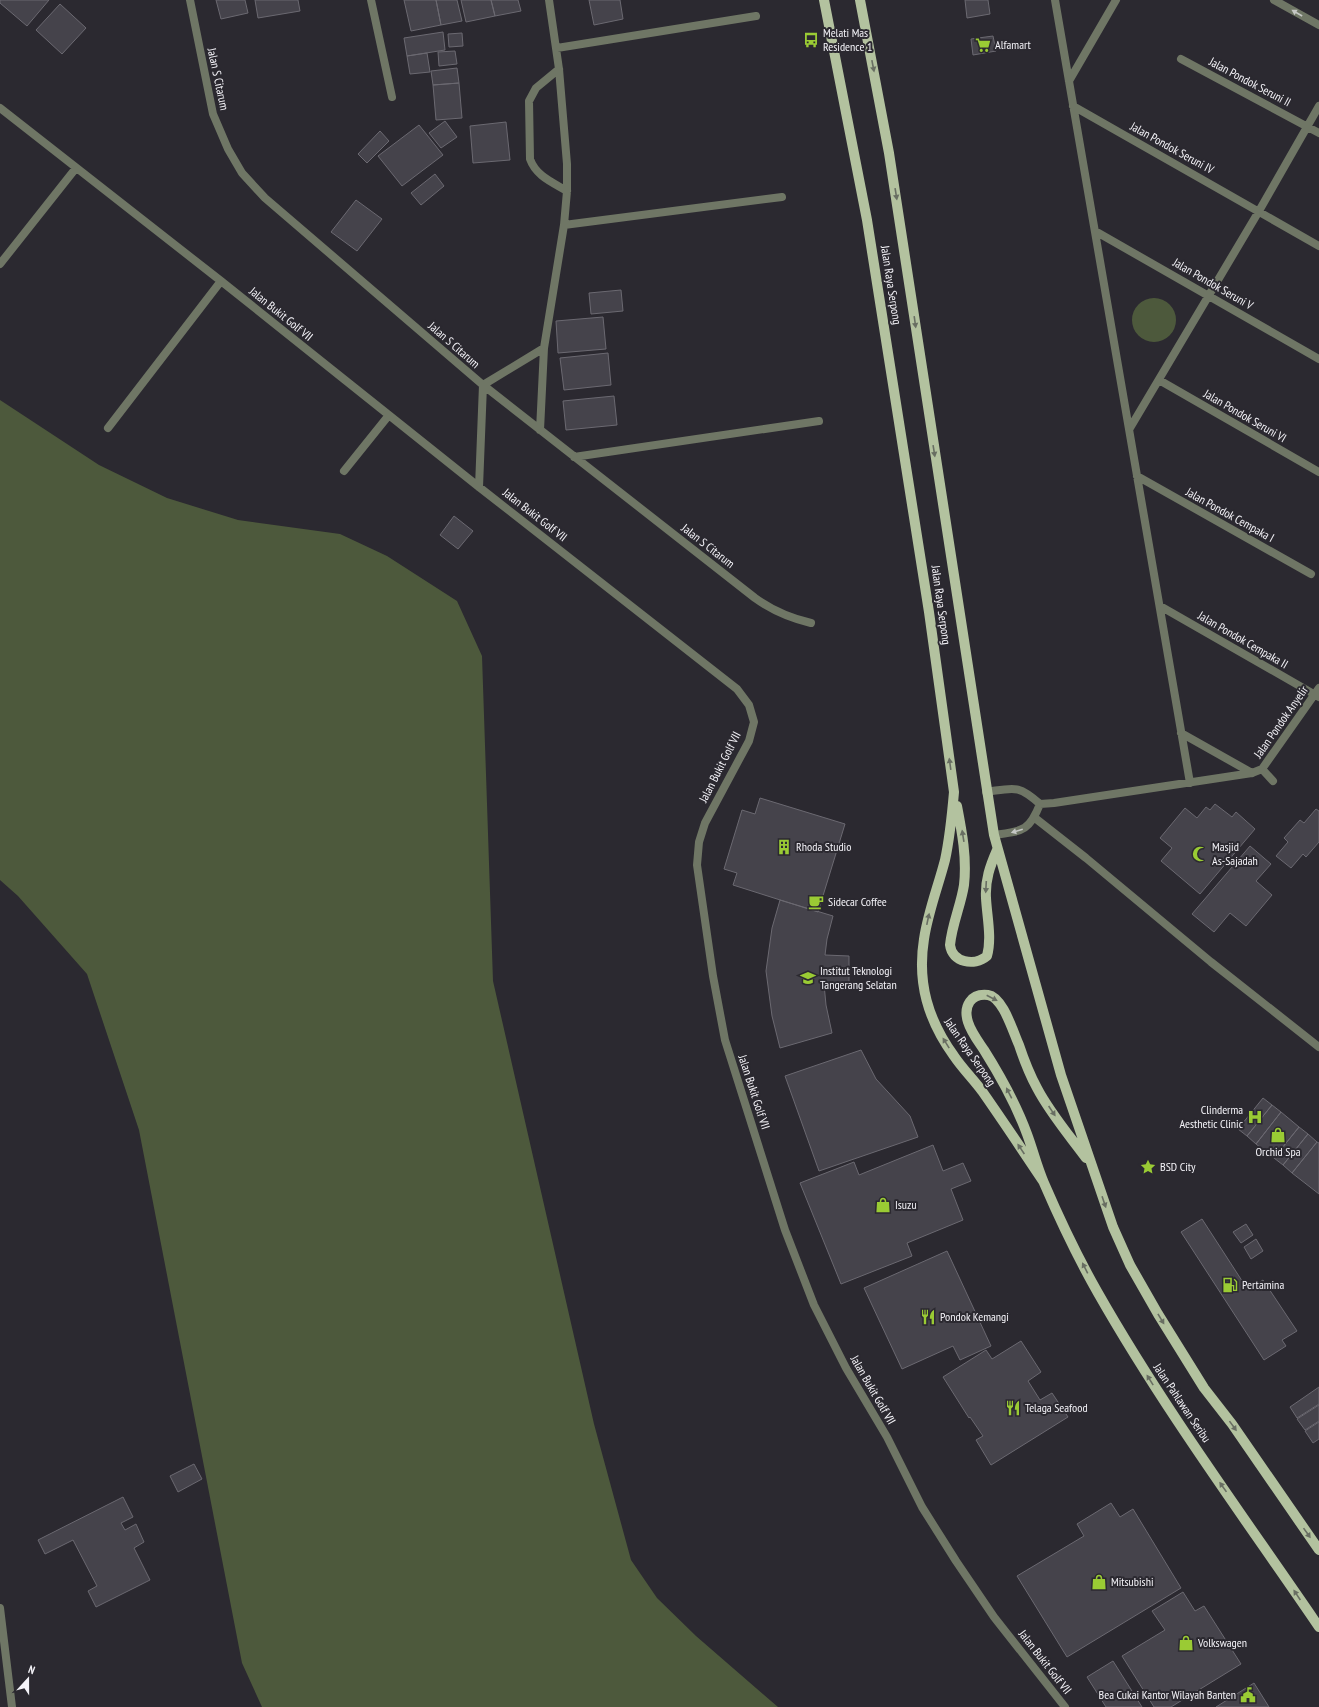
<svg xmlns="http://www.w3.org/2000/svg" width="1319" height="1707" viewBox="0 0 1319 1707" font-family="'PT Sans Narrow',sans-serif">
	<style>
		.green { fill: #4d593c }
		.building { fill: #45434b; stroke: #6b6971 }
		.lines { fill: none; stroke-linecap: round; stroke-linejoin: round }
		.street { stroke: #6f7665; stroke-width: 8 }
		.primary { stroke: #b3c29f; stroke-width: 10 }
		.oneway { fill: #c5c7c5 }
		.oneway2 { fill: #686e62 }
		.labels { text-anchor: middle; stroke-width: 4; stroke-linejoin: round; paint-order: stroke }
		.poi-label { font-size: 12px; fill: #f4f3f8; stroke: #2b2930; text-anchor: start }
		.street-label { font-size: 12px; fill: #f4f3f8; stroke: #2b2930 }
	</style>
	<rect width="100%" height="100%" fill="#2b2930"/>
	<path class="green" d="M1132 320a22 22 0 1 1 44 0a22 22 0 1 1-44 0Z
		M0 400 99 465 167 498 238 520 340 534 387 556 457 601 482 656 493 981 594 1424 631 1560 657 1598 696 1636 778 1707H262L242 1663 139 1130 87 974 18 896 0 880Z"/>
	<path class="building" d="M0 0H49L27 26 0 3Z
		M216 0H245L248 13 221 19Z
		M255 0H298L300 11 258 18Z
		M404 0H436L441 25 411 31Z
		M436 0H457L462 21 441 25Z
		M461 0H491L495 16 466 22Z
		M491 0H518L521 11 495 16Z
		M589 0H620L623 19 594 25Z
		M965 0H988L990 14 967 18Z
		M60 4 86 28 62 54 36 30Z
		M443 32 445 50 407 56 404 38Z
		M462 33 463 46 449 47 448 34Z
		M993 36 996 51 973 55 971 39Z
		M455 51 457 64 439 66 438 52Z
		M427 53 430 72 410 74 407 56Z
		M457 68 459 83 433 85 431 71Z
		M459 83 462 118 436 120 433 85Z
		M445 121 457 137 441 148 429 133Z
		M506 122 510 160 473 163 470 126Z
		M419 125 443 155 402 186 378 156Z
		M380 131 389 141 367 163 358 154Z
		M435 174 444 186 421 205 411 193Z
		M356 200 382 219 357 251 331 232Z
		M621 290 623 311 591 314 589 293Z
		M603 317 606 349 558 353 556 321Z
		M608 353 611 385 564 390 560 358Z
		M614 396 617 425 566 430 563 401Z
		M454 516 473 531 458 549 440 535Z
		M760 798 845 824 818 912 733 885 737 873 724 869 742 810 755 814Z
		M1215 804 1232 817 1236 812 1255 829 1200 894 1161 861 1172 848 1160 838 1185 808 1197 818 1206 807 1210 810Z
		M1316 809 1319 811V842L1306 857 1303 854 1291 868 1276 856 1288 842 1284 838 1300 820 1304 823Z
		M1250 846 1271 864 1256 881 1272 895 1246 926 1230 913 1214 932 1192 914Z
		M780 900 833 916 827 939 825 955 849 956V985L824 984 826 1005 832 1033 780 1048 772 1016 766 971 772 928Z
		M861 1050 876 1079 910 1116 918 1137 819 1171 785 1076Z
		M1263 1098 1272 1105 1247 1136 1238 1129Z
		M1272 1105 1281 1112 1256 1144 1247 1136Z
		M1281 1112 1299 1127 1274 1158 1256 1144Z
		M1299 1127 1308 1134 1283 1165 1274 1158Z
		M1308 1134 1317 1142 1292 1173 1283 1165Z
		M1317 1142 1319 1143V1194L1292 1173Z
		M933 1145 943 1171 963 1163 971 1181 951 1189 963 1220 907 1243 912 1256 841 1284 800 1183 854 1162 859 1175Z
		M1202 1219 1248 1290 1263 1280 1297 1331 1282 1340 1286 1346 1264 1360 1181 1232Z
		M1246 1224 1253 1235 1241 1243 1233 1232Z
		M1256 1239 1263 1251 1251 1259 1244 1247Z
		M947 1251 991 1346 960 1360 953 1346 902 1369 864 1288Z
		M1021 1341 1041 1372 1028 1381 1040 1400 1052 1393 1068 1417 991 1465 976 1440 983 1436 970 1417 969 1418 943 1377 986 1350 992 1359Z
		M1319 1387V1404L1297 1418 1290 1407Z
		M1319 1405V1421L1305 1430 1297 1419Z
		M1319 1422V1439L1313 1443 1305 1431Z
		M194 1464 202 1479 178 1492 170 1476Z
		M123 1497 133 1517 121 1523 125 1530 136 1524 144 1542 134 1548 150 1580 96 1607 88 1591 97 1586 73 1540 45 1554 38 1540Z
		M1111 1503 1120 1517 1133 1509 1181 1588 1067 1657 1017 1576 1084 1536 1077 1524Z
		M1183 1592 1195 1611 1204 1606 1241 1664 1171 1707H1154L1122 1656 1165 1630 1152 1611Z
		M1113 1661 1142 1707H1106L1087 1677Z
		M1254 1683 1269 1707H1216Z"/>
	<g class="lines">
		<path class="street" d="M190 0 213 114 228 149 242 173 265 198 483 385 755 598C773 611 790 618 811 623
			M371 0 392 97
			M1055 0 1190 783
			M1274 0 1319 25
			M557 48 756 16
			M1181 59 1319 133
			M559 69 536 88 529 101 530 159C536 176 552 182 567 191
			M1069 81 1116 0
			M1073 106 1319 246
			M0 108 221 281 479 487 737 689 749 705 754 722 749 741 705 823 699 842 697 865 713 976 725 1040 785 1230 814 1305 846 1368 887 1437 922 1507 956 1561 994 1617 1065 1707
			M564 225 782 197
			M1095 231 1319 359
			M0 264 76 168
			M544 348 564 225 567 191V164L559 69 549 0
			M1159 380 1319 472
			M108 428 221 281
			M1130 428 1259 211 1319 106
			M574 457 819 421
			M344 471 389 415
			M1137 476 1311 574
			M479 487 483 385 544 348 540 430
			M1160 606 1319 697
			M1181 733 1252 773
			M1262 769 1319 688
			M1262 769 1273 781
			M986 792C1014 788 1018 784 1040 804L1054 803 1252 773 1262 769
			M1035 818 1086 858 1211 962 1319 1047
			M994 835C1022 831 1029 832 1040 804
			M0 1608 12 1707"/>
		<path class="primary" d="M824 0 867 220 929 612 954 792C952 815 950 837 945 860 938 887 928 912 924 939 917 983 928 1020 954 1056 962 1068 973 1079 982 1091 1003 1121 1023 1151 1043 1181
			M860 0 889 153 994 835 1061 1075 1113 1227 1130 1265 1158 1314 1204 1388 1232 1424 1319 1550
			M957 806C962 832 967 858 964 885 961 905 952 924 950 945 952 962 974 967 987 956 992 938 987 917 986 898 985 880 990 866 997 850
			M1086 1158C1069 1135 1050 1113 1037 1088 1030 1075 1024 1060 1019 1045 1013 1032 1003 997 988 995 971 993 963 1006 968 1022 971 1032 978 1041 984 1050 1001 1077 1016 1104 1027 1134 1033 1150 1037 1167 1044 1183 1060 1220 1078 1258 1098 1293 1164 1409 1244 1517 1319 1627"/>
	</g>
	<defs><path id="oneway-solid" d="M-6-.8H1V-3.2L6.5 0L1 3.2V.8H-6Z"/></defs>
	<g class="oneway">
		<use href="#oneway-solid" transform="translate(1297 13) rotate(-150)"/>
		<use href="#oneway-solid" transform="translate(1017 831) rotate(164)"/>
	</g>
	<g class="oneway2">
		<use href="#oneway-solid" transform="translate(873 66) rotate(79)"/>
		<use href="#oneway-solid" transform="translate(896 194) rotate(81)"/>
		<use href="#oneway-solid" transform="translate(915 322) rotate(82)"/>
		<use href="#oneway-solid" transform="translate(934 451) rotate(81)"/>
		<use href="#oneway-solid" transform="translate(950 764) rotate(-98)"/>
		<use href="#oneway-solid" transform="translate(963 836) rotate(-99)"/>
		<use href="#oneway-solid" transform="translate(986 887) rotate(93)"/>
		<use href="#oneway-solid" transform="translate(928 919) rotate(-78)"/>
		<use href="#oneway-solid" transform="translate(992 998) rotate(27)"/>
		<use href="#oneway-solid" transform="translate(946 1043) rotate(-122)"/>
		<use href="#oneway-solid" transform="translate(1009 1093) rotate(-117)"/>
		<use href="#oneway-solid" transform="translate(1052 1111) rotate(56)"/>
		<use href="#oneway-solid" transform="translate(1021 1149) rotate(-124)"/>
		<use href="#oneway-solid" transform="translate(1104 1202) rotate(71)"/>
		<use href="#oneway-solid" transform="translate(1085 1268) rotate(-117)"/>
		<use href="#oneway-solid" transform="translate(1161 1319) rotate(59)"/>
		<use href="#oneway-solid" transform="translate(1150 1380) rotate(-122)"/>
		<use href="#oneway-solid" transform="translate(1233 1426) rotate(54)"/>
		<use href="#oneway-solid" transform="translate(1223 1487) rotate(-125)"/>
		<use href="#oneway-solid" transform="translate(1307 1533) rotate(55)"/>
		<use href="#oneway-solid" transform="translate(1297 1595) rotate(-124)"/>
	</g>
	<defs>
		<g id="bus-bare" transform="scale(1.2)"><path d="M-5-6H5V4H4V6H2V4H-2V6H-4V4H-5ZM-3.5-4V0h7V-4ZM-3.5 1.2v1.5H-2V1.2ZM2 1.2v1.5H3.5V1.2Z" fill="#9acb34" stroke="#2b2930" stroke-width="2.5" paint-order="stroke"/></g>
		<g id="supermarket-bare" transform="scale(1.2)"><path d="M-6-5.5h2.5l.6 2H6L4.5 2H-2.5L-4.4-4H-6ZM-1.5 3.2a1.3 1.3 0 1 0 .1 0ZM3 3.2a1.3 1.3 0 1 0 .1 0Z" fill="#9acb34" stroke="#2b2930" stroke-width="2.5" paint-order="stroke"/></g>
		<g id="building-bare" transform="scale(1.2)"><path d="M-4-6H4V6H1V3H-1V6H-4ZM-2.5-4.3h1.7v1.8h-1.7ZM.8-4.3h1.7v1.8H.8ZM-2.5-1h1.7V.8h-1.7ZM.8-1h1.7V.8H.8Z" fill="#9acb34" stroke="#2b2930" stroke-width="2.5" paint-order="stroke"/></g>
		<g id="mosque-bare" transform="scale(1.2)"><path d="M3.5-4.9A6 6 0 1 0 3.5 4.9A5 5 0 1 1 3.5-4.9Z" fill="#9acb34" stroke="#2b2930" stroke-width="2.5" paint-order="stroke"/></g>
		<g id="cafe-bare" transform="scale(1.2)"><path d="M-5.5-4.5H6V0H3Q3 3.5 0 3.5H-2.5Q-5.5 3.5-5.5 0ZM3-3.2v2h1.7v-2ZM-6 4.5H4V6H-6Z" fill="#9acb34" stroke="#2b2930" stroke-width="2.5" paint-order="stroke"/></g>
		<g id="university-bare" transform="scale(1.2)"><path d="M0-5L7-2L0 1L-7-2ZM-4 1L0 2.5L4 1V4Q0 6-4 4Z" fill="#9acb34" stroke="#2b2930" stroke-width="2.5" paint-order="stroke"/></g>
		<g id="hospital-bare" transform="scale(1.2)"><path d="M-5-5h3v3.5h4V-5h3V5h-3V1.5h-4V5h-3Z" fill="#9acb34" stroke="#2b2930" stroke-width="2.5" paint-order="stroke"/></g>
		<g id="shop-bare" transform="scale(1.2)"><path d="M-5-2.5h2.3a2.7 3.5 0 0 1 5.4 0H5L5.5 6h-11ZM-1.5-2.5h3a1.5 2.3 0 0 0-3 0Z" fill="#9acb34" stroke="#2b2930" stroke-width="2.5" paint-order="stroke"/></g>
		<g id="sight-bare" transform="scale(1.2)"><path d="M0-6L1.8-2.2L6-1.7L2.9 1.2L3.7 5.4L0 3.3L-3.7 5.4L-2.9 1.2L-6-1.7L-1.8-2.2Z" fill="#9acb34" stroke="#2b2930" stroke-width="2.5" paint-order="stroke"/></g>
		<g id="fuel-bare" transform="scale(1.2)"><path d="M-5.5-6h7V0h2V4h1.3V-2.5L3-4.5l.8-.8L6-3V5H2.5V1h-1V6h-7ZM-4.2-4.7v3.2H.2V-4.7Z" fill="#9acb34" stroke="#2b2930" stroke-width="2.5" paint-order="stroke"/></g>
		<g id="restaurant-bare" transform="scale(1.2)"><path d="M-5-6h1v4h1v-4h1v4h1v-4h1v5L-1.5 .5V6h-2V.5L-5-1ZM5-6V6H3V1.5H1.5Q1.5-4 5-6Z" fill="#9acb34" stroke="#2b2930" stroke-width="2.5" paint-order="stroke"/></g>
		<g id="civic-bare" transform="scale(1.2)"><path d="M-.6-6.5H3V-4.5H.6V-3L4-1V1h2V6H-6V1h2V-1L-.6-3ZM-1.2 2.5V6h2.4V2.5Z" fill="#9acb34" stroke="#2b2930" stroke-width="2.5" paint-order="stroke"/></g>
	</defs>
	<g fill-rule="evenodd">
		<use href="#bus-bare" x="811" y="40"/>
		<use href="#supermarket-bare" x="983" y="45"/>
		<use href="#building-bare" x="784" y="847"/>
		<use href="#mosque-bare" x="1200" y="854"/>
		<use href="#cafe-bare" x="816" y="902"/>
		<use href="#university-bare" x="808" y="978"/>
		<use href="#hospital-bare" x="1255" y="1117"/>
		<use href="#shop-bare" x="1278" y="1135"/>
		<use href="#sight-bare" x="1148" y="1167"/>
		<use href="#shop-bare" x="883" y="1205"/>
		<use href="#fuel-bare" x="1230" y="1285"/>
		<use href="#restaurant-bare" x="928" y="1317"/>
		<use href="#restaurant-bare" x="1013" y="1408"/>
		<use href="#shop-bare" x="1099" y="1582"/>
		<use href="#shop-bare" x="1186" y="1643"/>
		<use href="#civic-bare" x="1248" y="1695"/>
	</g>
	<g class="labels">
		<g class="poi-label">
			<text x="823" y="37">Melati Mas<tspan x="823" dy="14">Residence 1</tspan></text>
			<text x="995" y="49">Alfamart</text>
			<text x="796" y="851">Rhoda Studio</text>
			<text x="1212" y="851">Masjid<tspan x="1212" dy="14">As-Sajadah</tspan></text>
			<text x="828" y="906">Sidecar Coffee</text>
			<text x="820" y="975">Institut Teknologi<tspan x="820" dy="14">Tangerang Selatan</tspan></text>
			<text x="1243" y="1114" text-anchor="end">Clinderma<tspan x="1243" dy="14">Aesthetic Clinic</tspan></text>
			<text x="1278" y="1156" text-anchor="middle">Orchid Spa</text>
			<text x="1160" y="1171">BSD City</text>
			<text x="895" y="1209">Isuzu</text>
			<text x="1242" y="1289">Pertamina</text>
			<text x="940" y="1321">Pondok Kemangi</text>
			<text x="1025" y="1412">Telaga Seafood</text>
			<text x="1111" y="1586">Mitsubishi</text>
			<text x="1198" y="1647">Volkswagen</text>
			<text x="1236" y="1699" text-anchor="end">Bea Cukai Kantor Wilayah Banten</text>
		</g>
		<g class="street-label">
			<text transform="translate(218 79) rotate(78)" y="4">Jalan S Citarum</text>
			<text transform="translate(1250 82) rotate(28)" y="4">Jalan Pondok Seruni II</text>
			<text transform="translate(1172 148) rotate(29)" y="4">Jalan Pondok Seruni IV</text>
			<text transform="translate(1213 284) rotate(30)" y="4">Jalan Pondok Seruni V</text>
			<text transform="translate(891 285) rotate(81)" y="4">Jalan Raya Serpong</text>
			<text transform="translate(281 314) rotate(39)" y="4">Jalan Bukit Golf VII</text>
			<text transform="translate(454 345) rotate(41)" y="4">Jalan S Citarum</text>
			<text transform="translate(1245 416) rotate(30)" y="4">Jalan Pondok Seruni VI</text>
			<text transform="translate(535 515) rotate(38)" y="4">Jalan Bukit Golf VII</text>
			<text transform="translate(1230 515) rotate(29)" y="4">Jalan Pondok Cempaka I</text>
			<text transform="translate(708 546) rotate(38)" y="4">Jalan S Citarum</text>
			<text transform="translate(941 605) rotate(82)" y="4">Jalan Raya Serpong</text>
			<text transform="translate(1243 640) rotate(30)" y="4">Jalan Pondok Cempaka II</text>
			<text transform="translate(1281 722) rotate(-55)" y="4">Jalan Pondok Anyelir</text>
			<text transform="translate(720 767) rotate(-63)" y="4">Jalan Bukit Golf VII</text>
			<text transform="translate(970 1052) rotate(55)" y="4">Jalan Raya Serpong</text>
			<text transform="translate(754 1092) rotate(72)" y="4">Jalan Bukit Golf VII</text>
			<text transform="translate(873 1390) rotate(60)" y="4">Jalan Bukit Golf VII</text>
			<text transform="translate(1182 1403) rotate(56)" y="4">Jalan Pahlawan Seribu</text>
			<text transform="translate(1045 1662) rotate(52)" y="4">Jalan Bukit Golf VII</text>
		</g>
	</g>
	<g transform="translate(28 1679) rotate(21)" stroke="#2b2930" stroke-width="3" paint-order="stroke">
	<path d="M0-3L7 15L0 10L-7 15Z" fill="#f4f3f8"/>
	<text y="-6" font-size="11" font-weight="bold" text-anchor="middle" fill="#f4f3f8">N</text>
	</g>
</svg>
